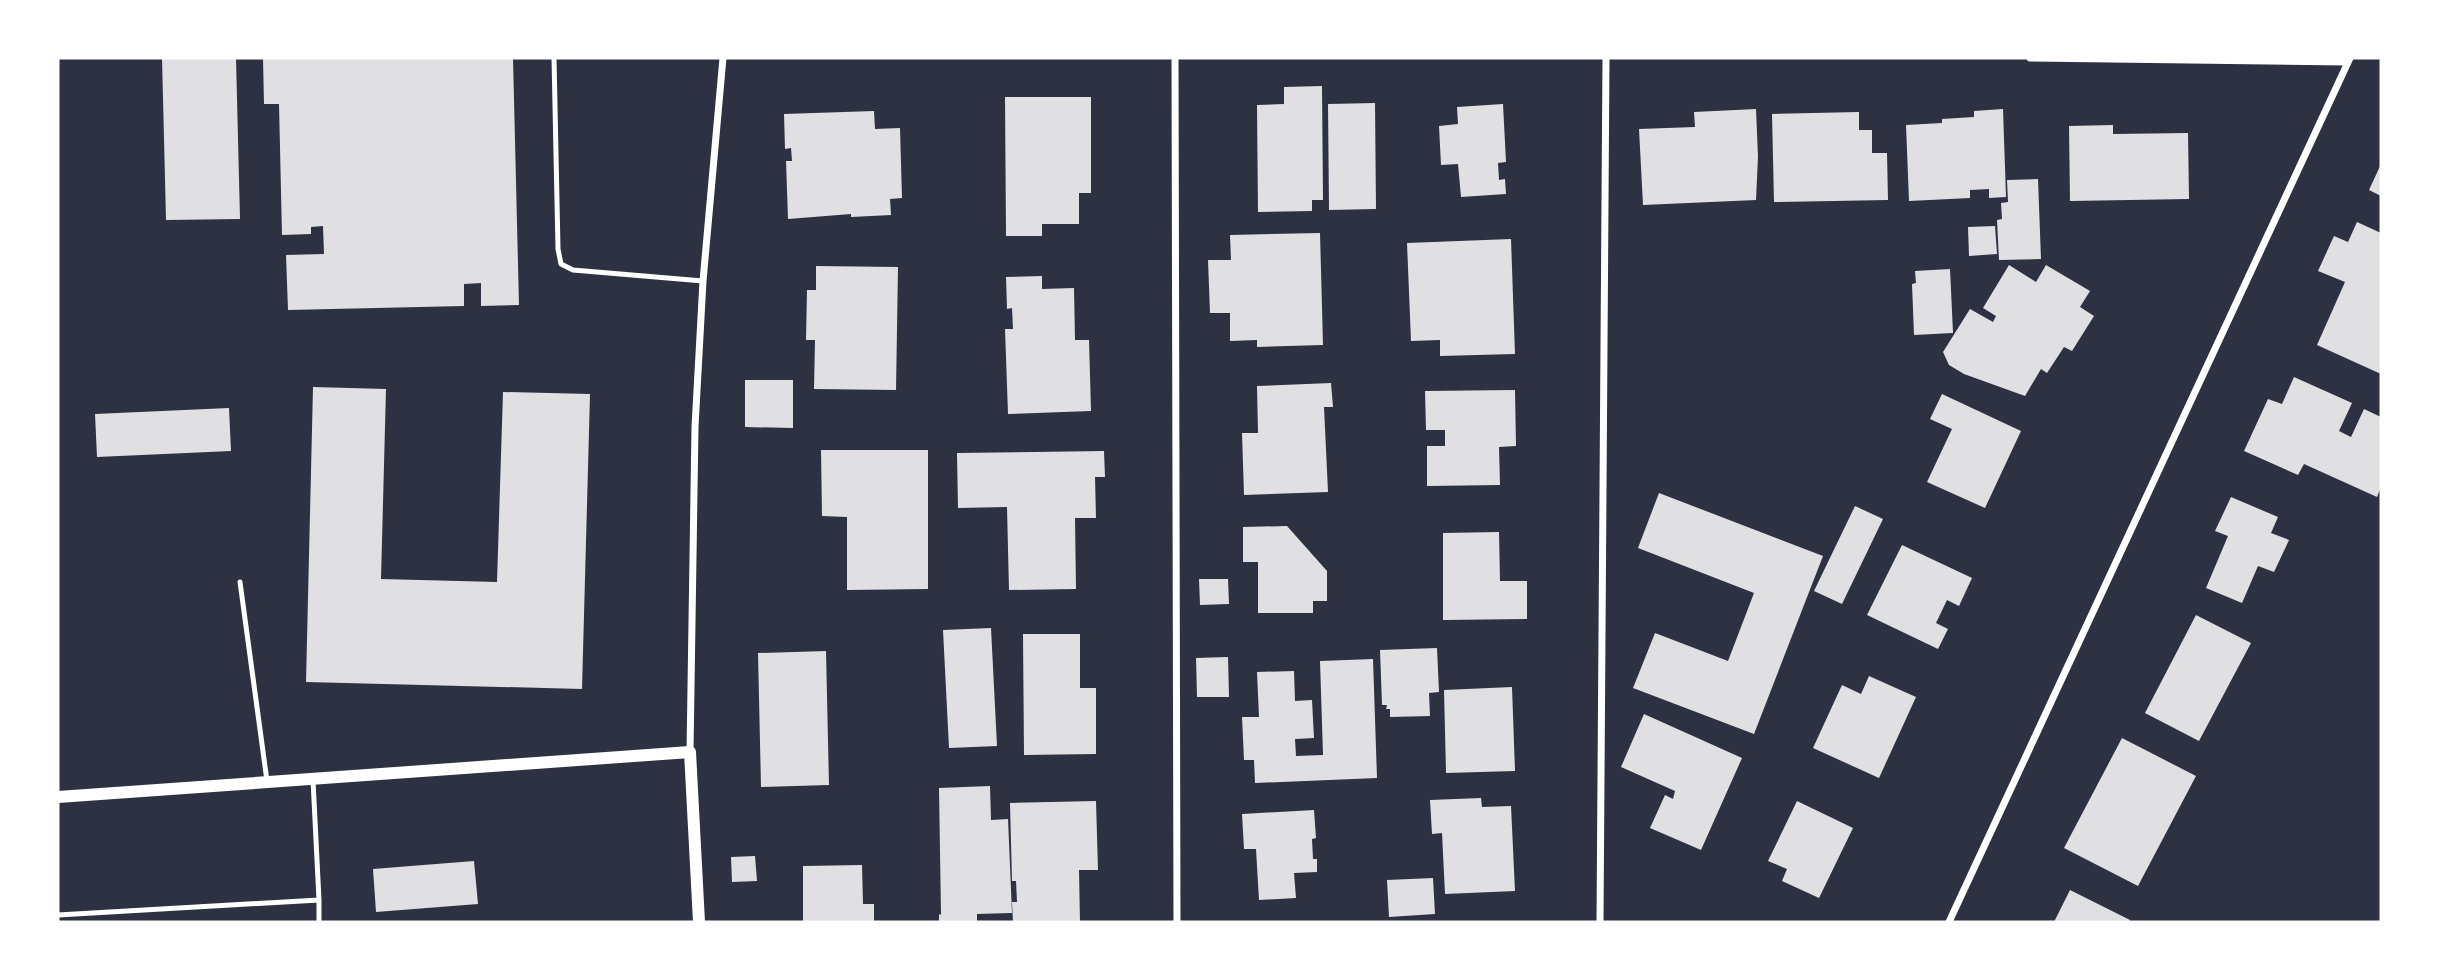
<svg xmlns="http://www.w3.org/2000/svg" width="2439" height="980" viewBox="0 0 2439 980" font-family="'IBM Plex Serif',serif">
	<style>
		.building { fill: #e0e0e3 }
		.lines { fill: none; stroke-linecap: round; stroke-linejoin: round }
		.service { stroke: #fff; stroke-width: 5 }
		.minor { stroke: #fff; stroke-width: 7 }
		.tertiary { stroke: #fff; stroke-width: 12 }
	</style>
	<rect width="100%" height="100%" fill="#2d3142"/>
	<path class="building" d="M162 58H236L240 219 166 220Z
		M263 58H513L519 305 481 306V283L464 284V306L288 310 286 255 324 254 323 226 311 227V234L282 235 279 104H264Z
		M1322 86 1323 200H1312V211L1258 212 1257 105 1284 104V87Z
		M1005 97H1091V193H1079V224H1042V236H1006Z
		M1375 103 1376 209 1329 210 1328 104Z
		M1503 104 1506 162 1498 163 1499 180 1505 179 1506 194 1461 197 1458 164 1441 165 1439 126 1458 124 1457 107Z
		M1756 109 1758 157 1756 200 1643 205 1639 129 1695 127 1694 112Z
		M2003 109 2006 197 1989 198V189L1970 190V198L1909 201 1906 125 1942 123V119L1974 117V111Z
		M874 111 875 129 900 128 902 198 890 199 891 215 851 217V214L788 219 786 161H792L791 148 785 149 784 114Z
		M1859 112V130H1872V153H1887L1888 200 1774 202 1772 114Z
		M2113 125V134L2188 133 2189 199 2070 201 2069 126Z
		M2381 164V196L2369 190Z
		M2038 179 2041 259 1999 260 1997 220 2002 219 2001 203 2008 202 2007 180Z
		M2357 222 2381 233V374L2317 345 2345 282 2318 271 2334 236 2348 242Z
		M1995 226 1997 254 1969 256 1968 227Z
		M1320 233 1323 345 1257 347V340L1230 341V313H1210L1208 260H1231L1230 235Z
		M1511 239 1515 354 1440 356V340L1411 341 1407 243Z
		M2009 265 2036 282 2046 265 2090 291 2080 307 2094 316 2072 351 2064 347 2047 373 2041 369 2025 396 1964 374 1949 365 1943 352 1970 309 1993 322 1996 316 1983 308Z
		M816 266 898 267 896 390 814 389 815 340H806L807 290H816Z
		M1950 269 1953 333 1914 335 1912 284 1916 283 1915 271Z
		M1042 276V289L1074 288 1075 340H1089L1091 411 1008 414 1005 329H1013L1012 308 1007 309 1006 277Z
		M2294 377 2352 403 2339 431 2351 437 2364 409 2381 417V487L2377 497 2304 464 2298 475 2244 451 2268 399 2282 404Z
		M745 380H793V428L745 427Z
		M1331 383 1333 407H1324L1328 492 1244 495 1242 433H1258L1257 386Z
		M313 387 386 389 381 579 497 582 503 392 590 394 582 689 306 682Z
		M1515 390 1516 446 1499 447 1500 485 1427 486V446H1445V430H1426L1425 391Z
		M1942 394 2021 431 1985 508 1927 482 1952 429 1930 419Z
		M229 408 231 451 97 457 95 414Z
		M821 450H928V589L847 590V517L822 516Z
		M1104 451 1105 477H1095L1096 518H1075L1076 589 1009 590 1007 507 958 508 957 453Z
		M1659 493 1823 556 1754 734 1633 688 1655 633 1728 661 1754 593 1638 548Z
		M2231 497 2278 517 2271 533 2289 540 2274 572 2258 566 2242 603 2206 588 2228 536 2215 531Z
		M1855 506 1883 519 1842 604 1814 591Z
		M1287 526 1327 571V601H1313V613H1258V562H1243V527Z
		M1499 532 1500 581H1527V619L1443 620V533Z
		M1902 545 1972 578 1959 606 1947 600 1936 623 1948 629 1938 649 1867 615Z
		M1199 579H1228L1229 604 1200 605Z
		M2196 615 2251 643 2199 741 2145 713Z
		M991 628 997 746 949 748 943 630Z
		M1023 634H1080V688H1096V754L1024 755Z
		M1437 648 1439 692 1429 693 1430 716 1390 717V709H1386L1387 705H1382L1380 650Z
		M826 651 829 785 761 787 758 653Z
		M1228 657 1229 697H1197L1196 658Z
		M1373 659 1377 778 1255 783 1254 760H1244L1242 717H1259L1257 672 1294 671 1295 701 1312 700 1314 738 1295 739 1296 756 1323 755 1320 661Z
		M1869 676 1916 697 1879 778 1813 748 1842 685 1861 694Z
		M1512 687 1515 771 1446 773 1444 690Z
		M1644 714 1742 758 1701 850 1650 828 1665 795 1673 799 1675 791 1621 767Z
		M2122 738 2196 776 2138 886 2064 848Z
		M990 786 991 820 1008 819 1012 913 977 914V922H939V914L941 915 939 788Z
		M1481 798 1482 807 1511 806 1515 891 1445 894 1442 833 1432 834 1430 800Z
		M1096 801 1098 870H1079L1080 922H1013L1012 902H1017L1016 881H1012L1010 803Z
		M1797 801 1853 828 1819 898 1782 881 1787 869 1768 861Z
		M1314 810 1316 838 1312 839 1313 859H1317V872L1294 873 1296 898 1259 900 1256 849H1244L1242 814Z
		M755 856 757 881 732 882 731 857Z
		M474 861 478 904 376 912 373 869Z
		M862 865 863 904H874V922H803V866Z
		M1433 878 1435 914 1389 917 1387 880Z
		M2070 890 2130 920 2129 922H2054Z"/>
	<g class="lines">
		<path class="service" d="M554 58 558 249 561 264 573 270 703 281
			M240 582 267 781
			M319 900V922
			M58 915 319 900 313 780"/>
		<path class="minor" d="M1175 58 1177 922
			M2030 58 2348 62
			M690 752 695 427 703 281 723 58
			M1600 922 1606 58
			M1949 922 2350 58"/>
		<path class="tertiary" d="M58 797 690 752 699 922"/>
	</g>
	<rect width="2439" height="980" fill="none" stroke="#ffffff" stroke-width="119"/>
</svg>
